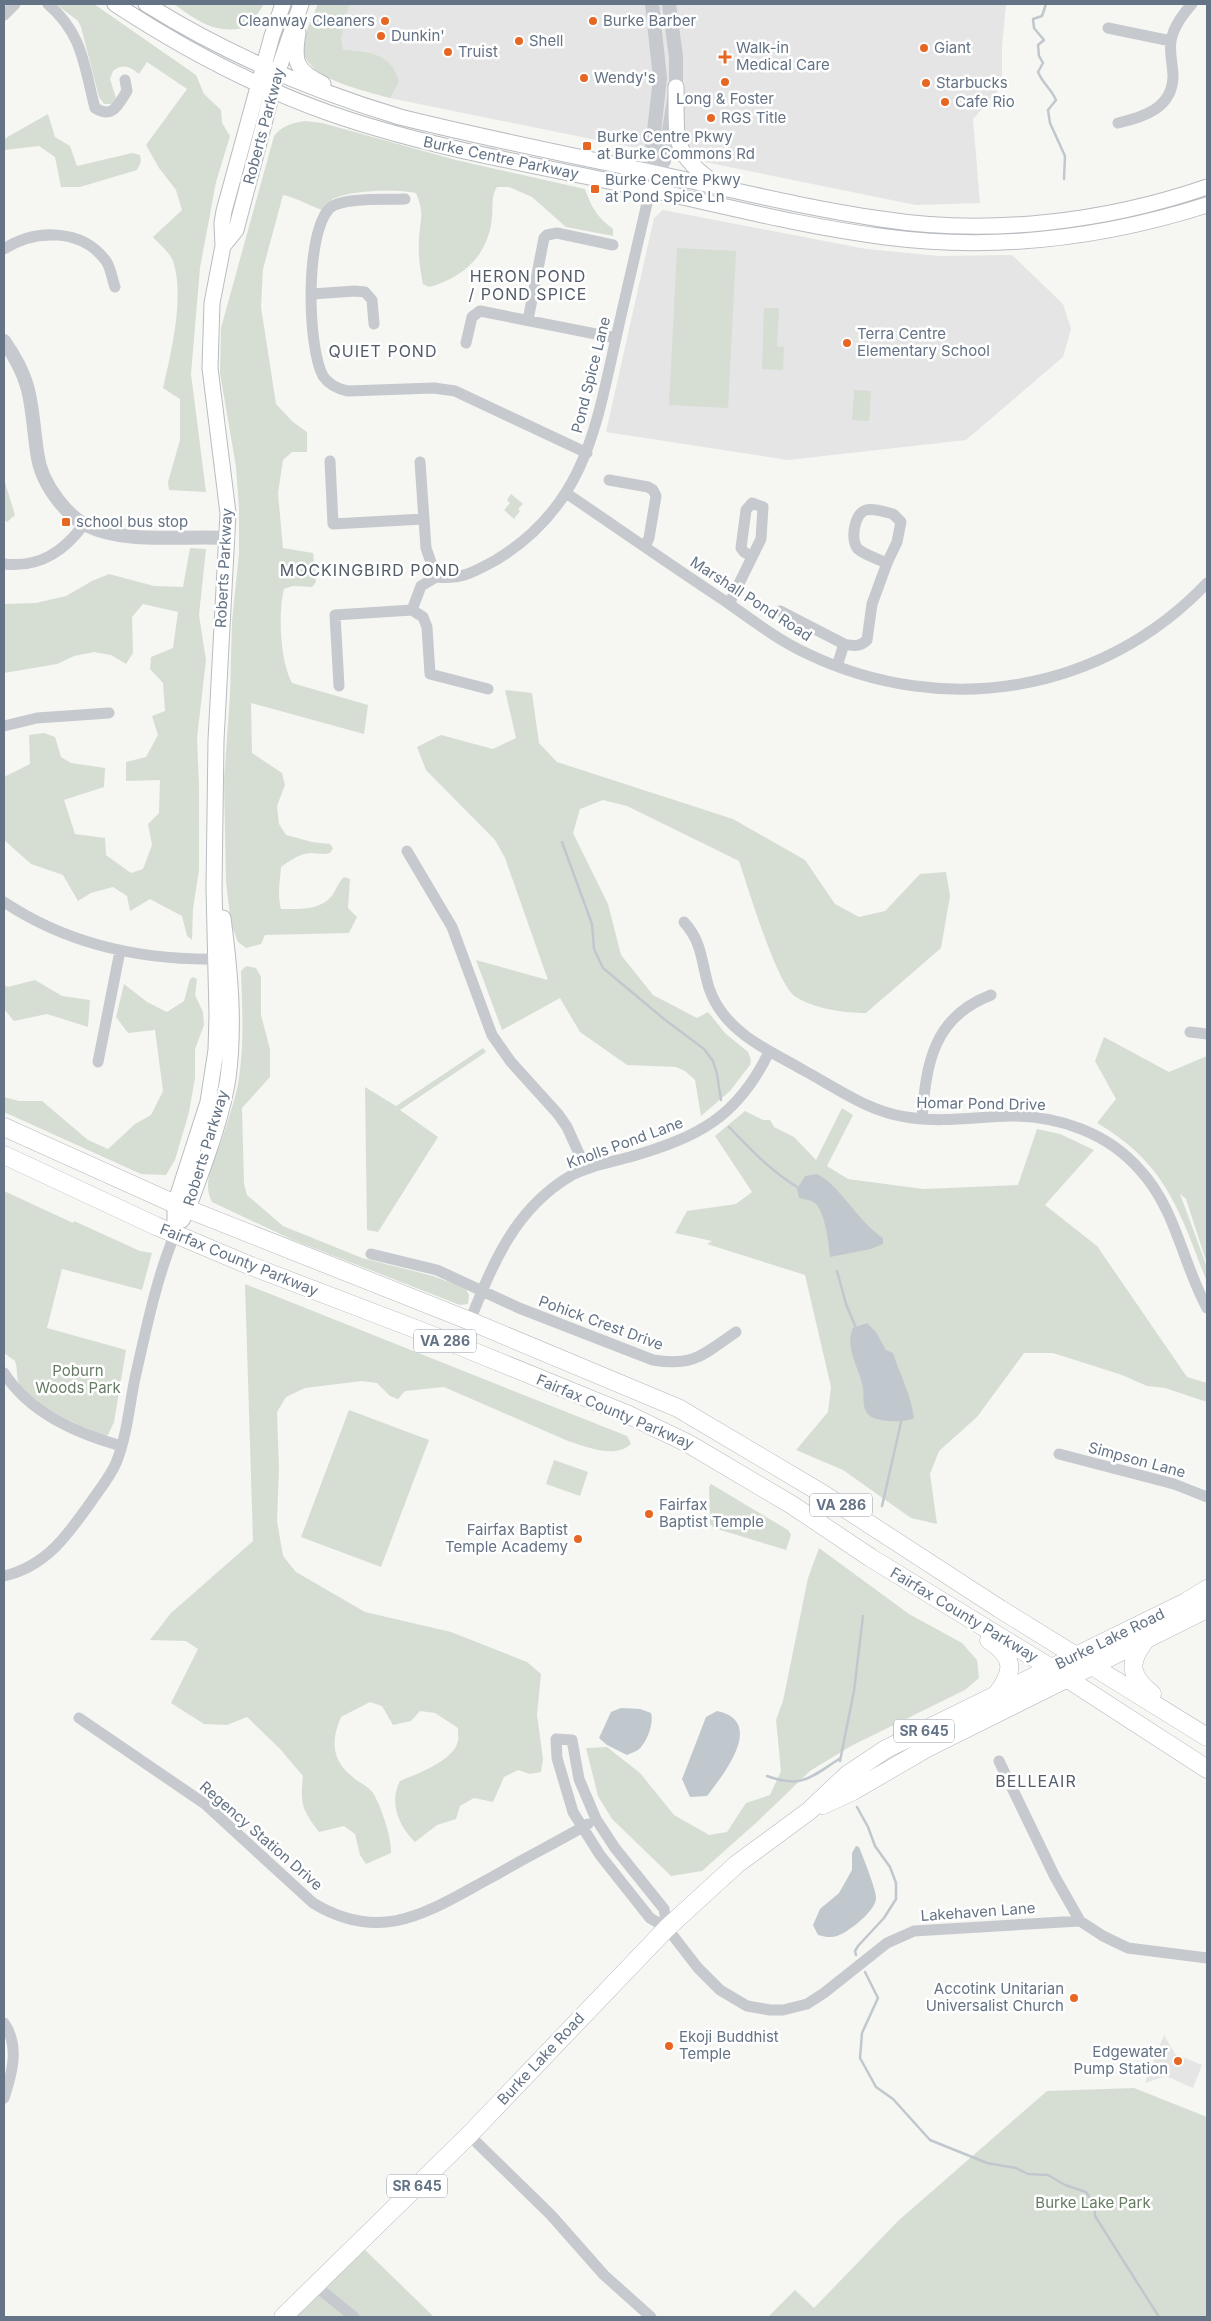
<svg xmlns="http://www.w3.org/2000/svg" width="1211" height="2321" viewBox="0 0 1211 2321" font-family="Inter,sans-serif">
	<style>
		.built { fill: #e4e5e4 }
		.green { fill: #d6ded4 }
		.water { fill: #c0c8ce }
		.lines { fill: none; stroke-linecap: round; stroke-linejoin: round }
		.stream { stroke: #c0c8ce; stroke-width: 2.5 }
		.secondary-casing { stroke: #b8bcc1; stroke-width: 17 }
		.primary-casing { stroke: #b7babf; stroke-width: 19 }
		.trunk-casing { stroke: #b6b9bd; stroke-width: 19 }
		.minor { stroke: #c6c9cd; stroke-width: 11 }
		.tertiary { stroke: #c6c9cd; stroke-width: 14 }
		.secondary { stroke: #fff; stroke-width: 15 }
		.primary { stroke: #fff; stroke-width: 18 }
		.trunk { stroke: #fff; stroke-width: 18 }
		.poi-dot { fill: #e76622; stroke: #fff; stroke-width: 2 }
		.labels { text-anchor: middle; stroke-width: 5; stroke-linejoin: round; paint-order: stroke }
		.shield { fill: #fff; stroke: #929daa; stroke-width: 1 }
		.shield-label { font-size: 14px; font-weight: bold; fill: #647385 }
		.poi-label { font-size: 15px; fill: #647385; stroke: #fff; text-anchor: start }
		.street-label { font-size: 15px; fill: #647385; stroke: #fff }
		.park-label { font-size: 15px; fill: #667c63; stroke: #fff }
		.neighbourhood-label { font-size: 16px; letter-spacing: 1px; fill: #535d6a; stroke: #fff }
	</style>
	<rect width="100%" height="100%" fill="#f6f6f3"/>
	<path class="built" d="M318 4H1006L1002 46V86L973 119 980 203 916 205 390 98 350 86 314 70 306 35Z
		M663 210 866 249 939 256 1012 255 1063 304 1071 329 1063 357 966 440 788 460 606 432 654 218Z
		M1164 2035 1175 2054 1202 2065 1193 2088 1166 2076 1145 2083Z"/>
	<path class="green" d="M56 4H94L196 75 204 94 221 110 222 123 230 136 216 182 200 268 191 374 206 492 169 490 168 482 180 440V399L163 388C171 353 185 296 173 261 170 253 159 244 153 237L182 210 176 190 159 168 146 145 187 89 147 62 139 74C130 67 123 63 113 71L110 79 116 98 112 104H104L99 97 81 27 78 21Z
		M174 4H264L249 27C216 35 199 22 174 4Z
		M318 4H349L341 38 343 50C369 52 391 52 399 82L390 98C366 91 304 79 303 48 303 34 313 17 318 4Z
		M48 114 55 137 70 146 77 166 132 153 140 155 141 162 137 170 80 187H61L55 157 39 146 4 150V139Z
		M305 121 322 123 456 160 585 189C591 207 598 218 613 229V236L566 227 532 197 509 187H497C491 195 493 207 492 217 489 255 463 278 429 287L423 284C420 269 418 255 419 240 420 218 425 215 416 193 396 189 351 190 333 199 329 201 325 206 322 210 308 205 297 198 283 195L263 269 261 307 276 404 293 422 307 432V452H292L283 460 278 493 283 548 313 553 316 582 312 587 293 586 284 589C278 613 280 661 292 683L368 705 364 734 251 703 252 753 282 773 285 785 277 806 279 824 286 835 312 842 330 844 333 848 330 853C323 855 317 853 310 853 299 854 289 861 281 867 280 883 277 893 281 909 298 909 322 911 333 894 337 888 338 883 344 877L350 879 348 908 357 917 349 933 265 935 261 944 246 948 238 942 231 924 226 882 224 780 230 695 232 621 239 553V508L236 467 220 373 221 328 274 136C283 125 292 123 305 121Z
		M677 248 736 251 728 408 669 405Z
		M764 308H779L777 346 784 347 783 370 762 369Z
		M854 390 871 391 869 421 852 420Z
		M4 479 15 515 7 522 4 520Z
		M511 494 523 504 518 509 520 511 514 519 504 510 510 503 507 500Z
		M190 548 206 549 199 615 206 660 197 738 199 786V870L193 909 192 940 187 936 182 916 150 899 130 911 127 896 113 887 91 893 78 901 63 875 31 864 4 840V777L30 764 29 735 44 733 55 737 61 757 71 763 105 768 104 787 64 800 75 834 105 838 106 855 131 873 143 869 152 845 148 824 159 813 160 780 126 781V762L146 757 158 735 152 716 165 711 163 683 150 669 151 657 173 648 178 612 143 604 132 617 133 653 126 664 111 655 94 652 74 656 57 664 4 673V604L36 603 66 596 92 581 109 574 154 586 183 587Z
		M505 690 532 693 539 743 557 762 733 819 805 860 835 904 859 917 885 911 920 874 946 872 950 896 941 948 866 1013C844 1013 815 1009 796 997 777 986 748 887 739 861L627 806 603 800 580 809 573 833 608 904 621 955 653 995 697 1018 708 1012 725 1033 748 1052 751 1060 750 1065 730 1091 701 1116 695 1080 685 1071 676 1067 627 1065 580 1032 560 998 502 1030 476 960 548 980 505 858 495 840 426 770 417 747 441 735 493 749 516 738Z
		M246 966 256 968 261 977V1015L270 1049V1077L242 1108 244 1184 247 1195 283 1226 362 1258 433 1276 465 1288 469 1295 468 1304 460 1305 293 1240 212 1202C200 1181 218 1155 224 1133 230 1113 238 1092 240 1070 244 1037 242 1004 241 971Z
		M193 977 197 979 195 995 203 1012 204 1025 195 1049V1078L189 1112 175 1160 166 1175 141 1174 4 1112V1097L19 1101H42L88 1140 108 1149 135 1124 151 1115 163 1091 155 1030 128 1033 116 1017 124 984 147 1002 167 1012 184 1001 190 979Z
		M35 980 62 996 90 1000 88 1027 47 1014 14 1021 4 1009V985L8 987Z
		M1104 1037 1169 1072 1207 1056V1264L1186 1199 1180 1194 1207 1267V1282C1180 1212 1166 1163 1097 1123L1116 1099 1095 1061Z
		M483 1048 486 1052 400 1110 438 1137 378 1232 367 1230 365 1087 396 1106Z
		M842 1108 853 1115 827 1166 848 1179 923 1189 1018 1185 1037 1129 1060 1134 1094 1150 1045 1205 1097 1246 1187 1377 1207 1383V1402L1165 1388 1147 1386 1122 1375 1053 1353H1024L977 1417 939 1451 930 1474 937 1524 911 1518 843 1470 796 1450 828 1412 831 1387 805 1275 707 1244 712 1241 675 1233 687 1211 736 1204 752 1192 715 1136 745 1111 763 1120H770L774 1127 794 1137 816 1160Z
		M4 1191 73 1223 74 1221 140 1251 152 1253 142 1290 62 1269 47 1328 126 1350 114 1422 108 1435 104 1436C85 1428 27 1403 19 1384 16 1377 18 1369 15 1361L4 1353Z
		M245 1284 627 1436 631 1444C615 1459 587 1447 568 1441L444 1387 405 1391 398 1399 390 1396 377 1383 362 1381 305 1388 286 1397 277 1412 279 1468 277 1521 283 1556 296 1572 365 1612 451 1632 527 1662 541 1674 537 1715 543 1759 541 1772 530 1774 518 1770 504 1777 493 1802 474 1798 460 1806 456 1819 437 1825 415 1842C398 1825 389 1802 400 1781 417 1774 450 1762 457 1744 459 1740 458 1732 458 1728L435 1713 420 1711 411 1721 393 1725 382 1706 370 1702 341 1717C330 1742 332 1762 355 1779 360 1783 369 1787 373 1793 381 1806 392 1838 391 1853L366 1864 360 1855 355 1834 344 1826 319 1832C302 1809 300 1805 303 1776L280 1749 247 1717 227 1725 204 1724 171 1703 198 1649 186 1641 150 1640 171 1613 253 1541Z
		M349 1410 429 1440 381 1567 301 1537Z
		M554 1460 588 1472 580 1496 546 1484Z
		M711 1484 788 1530 791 1535 786 1550 714 1528 710 1524 709 1487Z
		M819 1548 909 1614 962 1643 977 1660 979 1678 965 1690 851 1746 810 1771 757 1822 702 1871 671 1876 612 1819 598 1796 586 1748 607 1747 640 1773 674 1815 709 1835 727 1832 746 1803 770 1795 781 1771 776 1720 783 1701 808 1578Z
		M1134 2088 1207 2117V2317H768L795 2290 814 2308 898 2221 1047 2091Z
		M360 2245 434 2317H286Z"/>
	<path class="water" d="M817 1174C839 1184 858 1222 883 1238V1244L871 1249 830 1257C829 1244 825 1212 815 1203 810 1200 804 1199 799 1198L797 1189 805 1176Z
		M867 1323 876 1332 886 1350 893 1353C900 1375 911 1394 914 1418 906 1423 873 1423 867 1413 862 1406 864 1395 863 1387 859 1368 844 1347 853 1328Z
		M621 1708 640 1709 651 1713C654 1723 647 1743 638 1750 635 1752 631 1753 627 1755L607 1745 599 1738 611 1712Z
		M717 1711C766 1721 724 1774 707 1796L690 1797 682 1779 706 1717Z
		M856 1846 859 1847C863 1857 877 1891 876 1899 875 1911 849 1932 837 1936 831 1938 825 1937 818 1935L813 1925 820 1909 839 1893 852 1870V1853Z"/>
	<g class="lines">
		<path class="stream" d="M1046 4 1042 16 1033 19 1034 28 1044 40 1038 45 1039 56 1043 63 1038 72C1043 84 1050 87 1056 100L1048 110 1050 123 1065 156 1064 179
			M562 842 592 924 594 949 603 968 664 1019 704 1049 713 1061 717 1074 721 1100
			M729 1127C750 1149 773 1173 799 1188
			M837 1271 846 1304 856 1328
			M882 1506 902 1418
			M840 1761 854 1691 863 1616
			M767 1776C802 1789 811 1777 839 1759
			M856 1955 855 1951 858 1946 884 1918 896 1899V1883L890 1867 875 1846 868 1827 857 1807
			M865 1972 878 1998 862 2033 860 2058 876 2087 893 2099 930 2140 987 2163 1016 2168 1028 2174 1048 2175 1065 2185 1086 2192 1094 2204 1095 2216 1159 2317"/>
		<g class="secondary-casing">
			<path id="secondary" d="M115 4C182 48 253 86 329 113 423 146 524 163 623 184 710 202 797 226 886 237 994 251 1103 238 1207 205
				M146 4C226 54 310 90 400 117 484 138 570 155 655 173 730 189 805 208 881 219 989 236 1105 222 1207 187
				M298 33C293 62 296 71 323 84
				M676 87C677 137 670 153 715 183
				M223 246 236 230 277 74 301 4
				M182 1220 188 1209C203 1166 221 1123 228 1078 235 1025 230 971 223 918
				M175 1234V1204L208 1102 216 1050 217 1015 214 888 216 740 228 513 210 368 212 303 223 246 222 223 224 211 272 36 283 4"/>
		</g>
		<g class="primary-casing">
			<path id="primary" d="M823 1805 853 1791 927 1748 1207 1609
				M283 2317 469 2135 667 1928 737 1864 809 1811 847 1775 886 1749 1186 1602 1207 1589"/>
		</g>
		<g class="trunk-casing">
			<path id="trunk" d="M4 1127 175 1204 470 1321 678 1408 823 1494 1000 1609 1207 1737
				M4 1155 156 1226 251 1266 460 1346 629 1415 689 1444 792 1505 871 1558 1051 1668 1207 1769
				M989 1640C1014 1657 1015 1670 997 1694
				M1144 1642C1127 1664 1131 1677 1152 1694"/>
		</g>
		<path class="minor" d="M48 4C83 34 84 66 95 108 113 119 118 105 127 91L125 80
			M4 15 15 4
			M1108 28 1171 41
			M1118 123C1144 117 1172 108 1173 77 1173 65 1169 53 1171 41 1173 28 1183 14 1192 4
			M405 199C388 200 342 197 330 208 305 232 307 346 323 376 329 385 338 389 348 391L434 388 455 391 587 453
			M4 249C35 229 82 228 106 261 111 268 112 279 115 287
			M312 294 355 291 365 292 372 300 374 324
			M528 320 544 238 547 235 557 233 613 245
			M466 343 472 317 480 311 616 338
			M330 461 333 524 423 519
			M420 462 426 548 436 577
			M609 480 648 487 653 490 656 496 649 538 645 546
			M566 493C619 529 672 566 725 601 752 620 778 640 808 654 944 719 1103 693 1207 583
			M4 564C39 568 64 552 84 524
			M436 577C461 580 474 572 496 560 584 507 596 428 616 338 627 288 639 239 650 190
			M436 577 421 586 412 610 423 617 427 627 430 674 488 689
			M729 604 761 539 763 507 752 503 746 510 741 548 744 552 751 556
			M780 611 844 644
			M837 666 844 644C853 646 860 647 867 640L872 604 887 563C878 559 865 555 858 549 850 541 854 513 866 510 874 508 885 512 893 514L901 522 897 542 887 563
			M339 686 335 615 412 610
			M4 726 37 718 109 713
			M407 851 452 927 492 1035 511 1062 558 1114 567 1127 586 1169
			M4 902C70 946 145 961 223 959
			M684 922C703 943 701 962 709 988 715 1006 727 1021 742 1033 760 1048 783 1058 803 1070 837 1088 867 1111 906 1117 941 1123 975 1117 1011 1116 1059 1116 1108 1133 1140 1170 1176 1209 1182 1262 1207 1308
			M1190 1032 1207 1034
			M98 1062 120 951
			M922 1119C926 1064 933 1017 991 995
			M371 1254 437 1270 519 1308 653 1360C694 1367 704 1354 736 1332
			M470 1321C493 1263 515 1208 572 1175 589 1166 611 1162 630 1157 698 1137 737 1118 769 1052
			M4 1373C30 1413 76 1433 121 1446
			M1059 1454 1174 1484 1207 1497
			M4 1576C46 1566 67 1536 91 1502 99 1490 110 1477 116 1463 127 1436 129 1407 135 1378 146 1330 156 1279 175 1234
			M79 1718 205 1804 313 1903C384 1946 430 1910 494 1876 525 1858 557 1842 588 1824
			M999 1761 1055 1877 1080 1921 1103 1936 1128 1948 1207 1958
			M667 1928 664 1909 615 1848 596 1819 579 1779 572 1740 556 1739 557 1758 573 1812 600 1855 650 1918 667 1928 698 1968 720 1990 747 2006 770 2010H783L807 2004 824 1993 887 1943 914 1931 1080 1921
			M4 2023C20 2046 12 2074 4 2098
			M469 2135 551 2215 604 2275 651 2317
			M316 2286 354 2317"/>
		<path class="tertiary" d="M652 4 660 78 651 158 654 173
			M654 173 664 161 676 87V57L669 4
			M4 341C34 384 30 403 37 452 39 469 47 486 58 500 65 509 75 520 86 525 126 545 184 535 228 538"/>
		<use href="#secondary" class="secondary"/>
		<use href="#primary" class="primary"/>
		<use href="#trunk" class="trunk"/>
	</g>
	<g class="poi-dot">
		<circle cx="385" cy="21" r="5"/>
		<circle cx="593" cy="21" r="5"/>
		<circle cx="381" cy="36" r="5"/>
		<circle cx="519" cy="41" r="5"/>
		<circle cx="924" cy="48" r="5"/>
		<circle cx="448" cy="52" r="5"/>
		<path d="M722.5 49.5h5v5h5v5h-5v5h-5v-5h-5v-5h5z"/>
		<circle cx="584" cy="78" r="5"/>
		<circle cx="725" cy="82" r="5"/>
		<circle cx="926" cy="83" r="5"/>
		<circle cx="945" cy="102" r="5"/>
		<circle cx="711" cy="118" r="5"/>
		<rect x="582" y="141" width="10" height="10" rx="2.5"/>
		<rect x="590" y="184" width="10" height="10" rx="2.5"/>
		<circle cx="847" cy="343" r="5"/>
		<rect x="61" y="517" width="10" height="10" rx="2.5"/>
		<circle cx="649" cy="1514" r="5"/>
		<circle cx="578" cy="1539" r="5"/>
		<circle cx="1074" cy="1998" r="5"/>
		<circle cx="669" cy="2046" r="5"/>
		<circle cx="1178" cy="2061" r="5"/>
	</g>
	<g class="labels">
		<g class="shield">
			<rect x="414" y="1329.5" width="62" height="23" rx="4"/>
			<rect x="810" y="1493.5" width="62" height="23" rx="4"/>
			<rect x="894" y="1719.5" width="60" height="23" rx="4"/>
			<rect x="387" y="2174.5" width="60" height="23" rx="4"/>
		</g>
		<g class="shield-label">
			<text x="445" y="1346">VA 286</text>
			<text x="841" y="1510">VA 286</text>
			<text x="924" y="1736">SR 645</text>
			<text x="417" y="2191">SR 645</text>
		</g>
		<g class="poi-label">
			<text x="375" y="26" text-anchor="end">Cleanway Cleaners</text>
			<text x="603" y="26">Burke Barber</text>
			<text x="391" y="41">Dunkin'</text>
			<text x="529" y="46">Shell</text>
			<text x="736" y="53">Walk-in<tspan x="736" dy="17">Medical Care</tspan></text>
			<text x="934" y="53">Giant</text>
			<text x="458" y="57">Truist</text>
			<text x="594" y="83">Wendy's</text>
			<text x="936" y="88">Starbucks</text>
			<text x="725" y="104" text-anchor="middle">Long &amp; Foster</text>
			<text x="955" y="107">Cafe Rio</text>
			<text x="721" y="123">RGS Title</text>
			<text x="597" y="142">Burke Centre Pkwy<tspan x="597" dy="17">at Burke Commons Rd</tspan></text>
			<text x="605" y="185">Burke Centre Pkwy<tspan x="605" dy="17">at Pond Spice Ln</tspan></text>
			<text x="857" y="339">Terra Centre<tspan x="857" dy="17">Elementary School</tspan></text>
			<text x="76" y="527">school bus stop</text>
			<text x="659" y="1510">Fairfax<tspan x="659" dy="17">Baptist Temple</tspan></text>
			<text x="568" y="1535" text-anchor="end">Fairfax Baptist<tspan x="568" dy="17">Temple Academy</tspan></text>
			<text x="1064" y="1994" text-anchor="end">Accotink Unitarian<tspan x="1064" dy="17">Universalist Church</tspan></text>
			<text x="679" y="2042">Ekoji Buddhist<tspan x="679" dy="17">Temple</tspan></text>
			<text x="1168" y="2057" text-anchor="end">Edgewater<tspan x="1168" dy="17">Pump Station</tspan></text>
		</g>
		<g class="street-label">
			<text transform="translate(264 126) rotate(-75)" y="5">Roberts Parkway</text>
			<text transform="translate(501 158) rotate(12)" y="5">Burke Centre Parkway</text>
			<text transform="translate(591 375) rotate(-76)" y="5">Pond Spice Lane</text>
			<text transform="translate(224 568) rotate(-87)" y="5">Roberts Parkway</text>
			<text transform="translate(751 599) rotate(33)" y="5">Marshall Pond Road</text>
			<text transform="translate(981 1104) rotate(1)" y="5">Homar Pond Drive</text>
			<text transform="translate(625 1143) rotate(-20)" y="5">Knolls Pond Lane</text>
			<text transform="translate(206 1148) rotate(-73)" y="5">Roberts Parkway</text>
			<text transform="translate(239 1260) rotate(22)" y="5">Fairfax County Parkway</text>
			<text transform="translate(601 1323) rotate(20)" y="5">Pohick Crest Drive</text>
			<text transform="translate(615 1412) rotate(23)" y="5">Fairfax County Parkway</text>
			<text transform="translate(1137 1460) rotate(15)" y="5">Simpson Lane</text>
			<text transform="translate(964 1615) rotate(31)" y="5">Fairfax County Parkway</text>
			<text transform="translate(1110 1639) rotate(-26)" y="5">Burke Lake Road</text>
			<text transform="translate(261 1836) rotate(41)" y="5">Regency Station Drive</text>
			<text transform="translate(978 1912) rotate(-4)" y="5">Lakehaven Lane</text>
			<text transform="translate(541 2059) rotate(-47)" y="5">Burke Lake Road</text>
		</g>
		<g class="park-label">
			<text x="78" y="1376">Poburn<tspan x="78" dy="17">Woods Park</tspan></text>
			<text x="1093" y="2208">Burke Lake Park</text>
		</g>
		<g class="neighbourhood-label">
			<text x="528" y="282">HERON POND<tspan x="528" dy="18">/ POND SPICE</tspan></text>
			<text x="383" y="357">QUIET POND</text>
			<text x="370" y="576">MOCKINGBIRD POND</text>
			<text x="1036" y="1787">BELLEAIR</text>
		</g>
	</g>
	<rect width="1211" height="2321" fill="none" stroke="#647385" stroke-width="10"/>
</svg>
